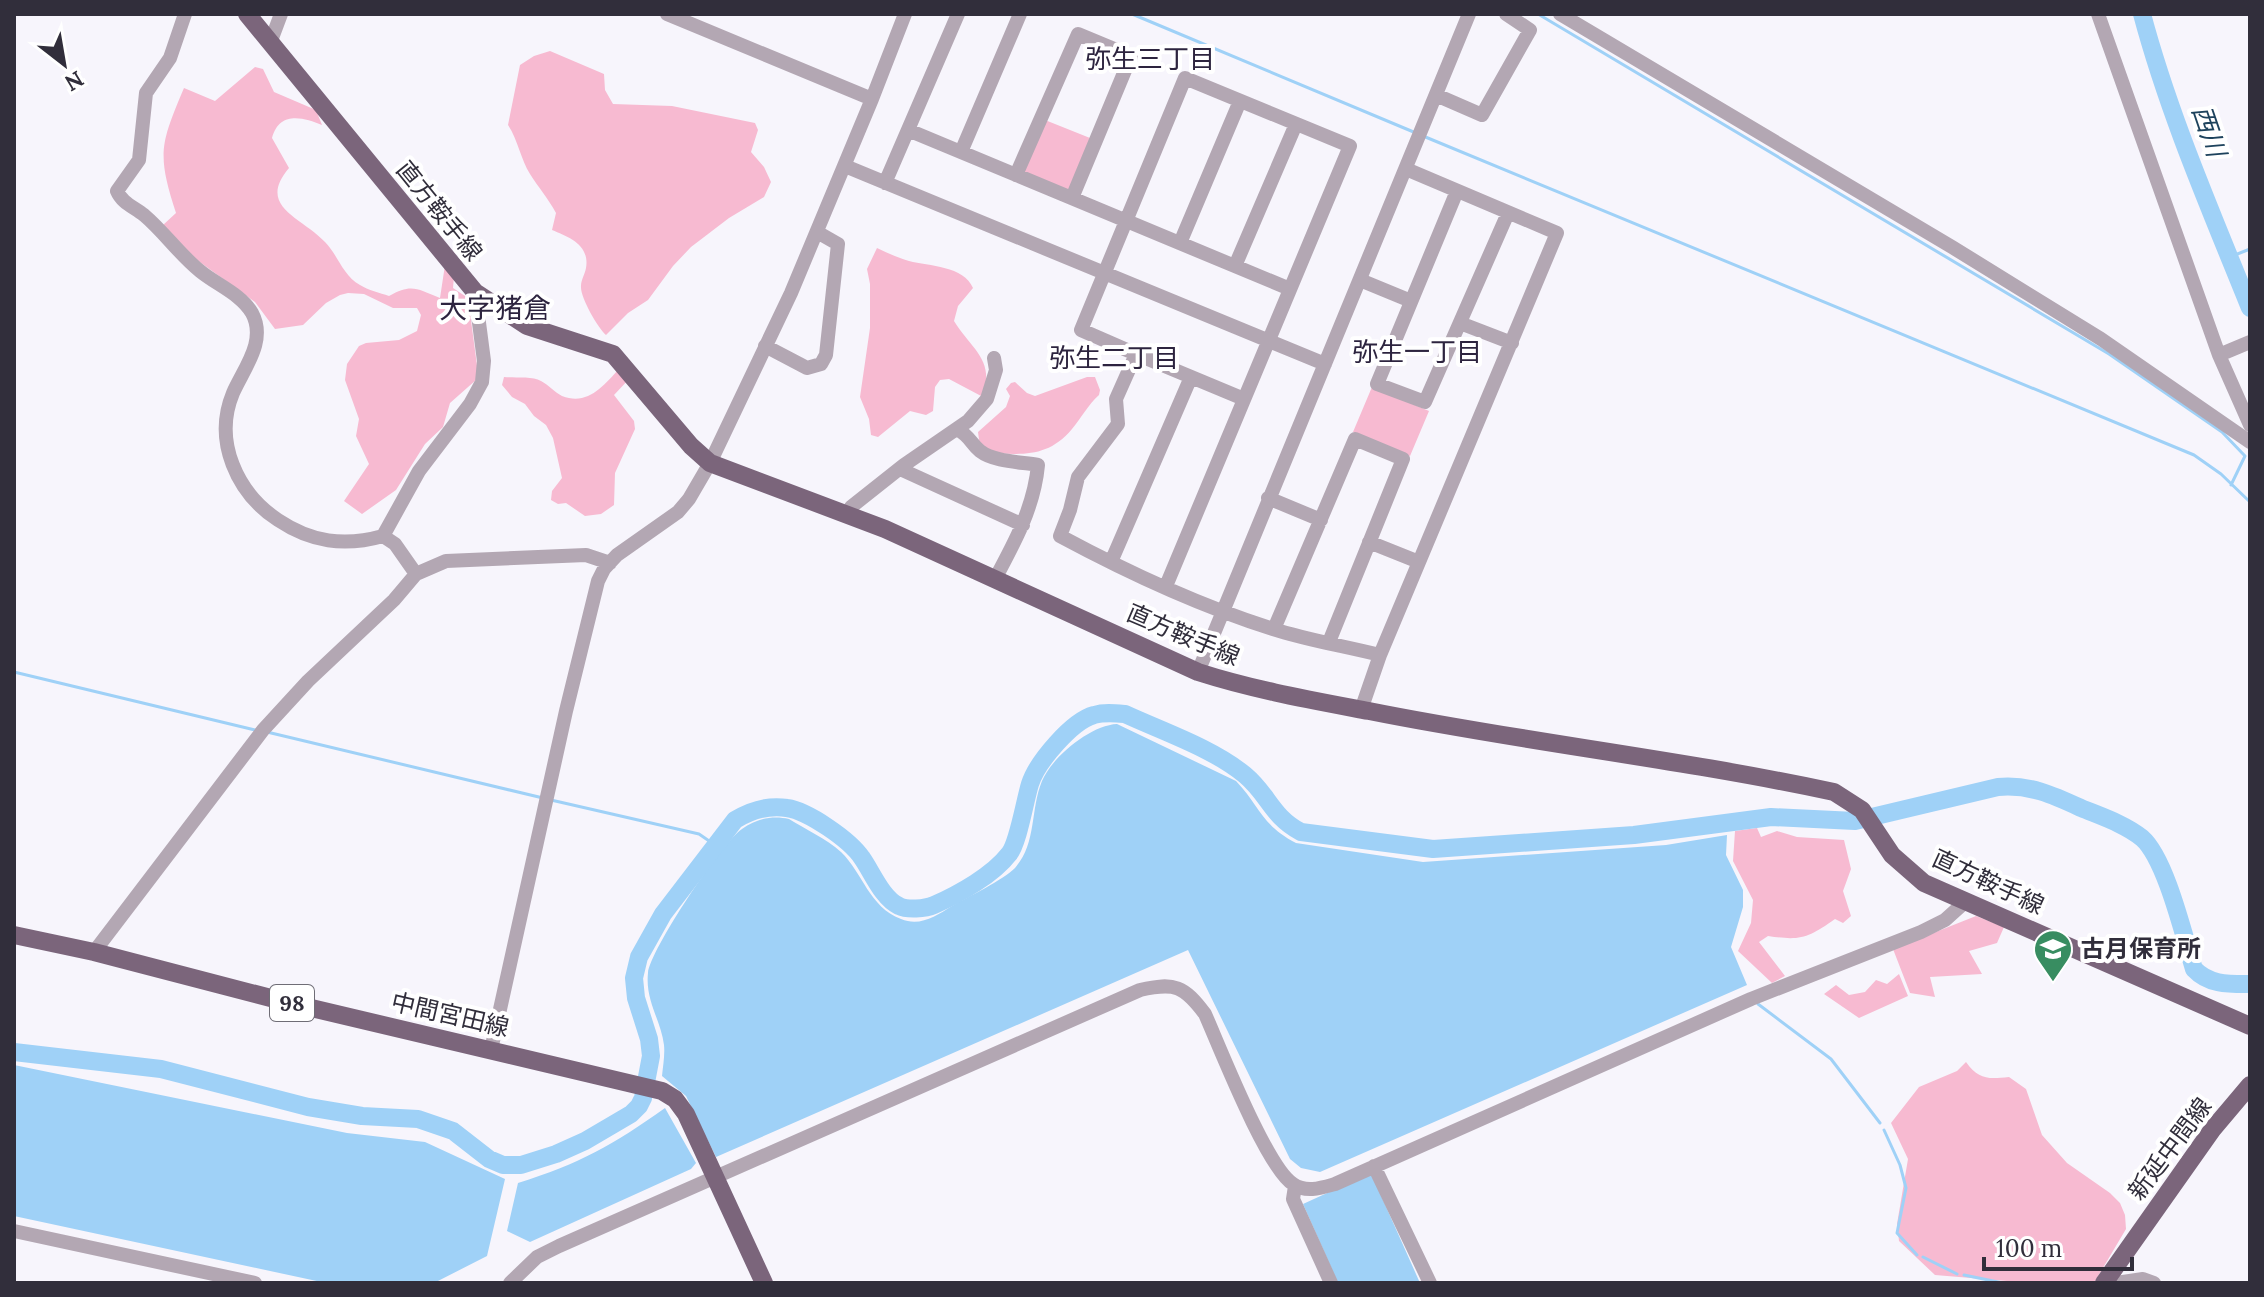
<svg xmlns="http://www.w3.org/2000/svg" width="2264" height="1297" viewBox="0 0 2264 1297" font-family="Lora,'Noto Sans JP',serif">
	<style>
		.green { fill: #f7bad1 }
		.water { fill: #9fd1f7 }
		.lines { fill: none; stroke-linecap: round; stroke-linejoin: round }
		.stream { stroke: #9fd1f7; stroke-width: 3 }
		.river { stroke: #9fd1f7; stroke-width: 18 }
		.minor { stroke: #b3a7b3; stroke-width: 14 }
		.major { stroke: #7b657b; stroke-width: 18 }
		.labels { text-anchor: middle; stroke-width: 8; stroke-linejoin: round; paint-order: stroke }
		.shield { fill: #fff; stroke: #6f6d76; stroke-width: 2 }
		.shield-label { font-size: 22px; font-weight: bold; fill: #312e3b }
		.street-label { font-size: 24px; fill: #312e3b; stroke: #fff }
		.poi-label { font-size: 24px; font-weight: bold; fill: #312e3b; stroke: #fff; text-anchor: start }
		.neighbourhood-label { font-size: 26px; fill: #2d243f; stroke: #fff }
		.water-label { font-size: 26px; font-style: italic; fill: #1e435d; stroke: #fff }
		.quarter-label { font-size: 28px; fill: #2d243f; stroke: #fff }
	</style>
	<rect width="100%" height="100%" fill="#f7f5fc"/>
	<path class="green" d="M550 51 604 74 605 90 613 104 672 106 755 123 758 130 751 152 764 167 771 182 764 197 729 218 691 247 673 266 648 300 628 313 606 335C598 328 580 297 581 286 581 280 585 274 586 268 590 245 569 237 552 230L556 213C548 198 538 187 530 174 521 160 518 140 508 125L520 65 534 56Z
		M255 67 263 69 274 92 316 110 322 125C303 117 279 111 272 138L289 168C256 207 302 217 325 242 338 255 343 276 360 285 368 290 380 293 389 296 412 283 417 289 440 298L445 265 454 276 453 288 468 298 478 373 476 380 450 403 443 427 425 444 396 490 362 514 344 501 369 464 356 436 359 419 345 380 347 364 359 346 366 343 399 340 417 331 421 315 417 308H393L364 294 348 293 340 295 326 303 303 325 275 329 255 302 197 260 163 225 176 213C157 154 160 145 184 88L215 101Z
		M1045 120 1090 138 1069 191 1023 172Z
		M877 248C888 253 898 258 909 261 929 266 964 266 973 288L958 306 954 321C972 350 995 359 983 397L949 379 940 380 935 387 933 411 926 415 910 411 878 437 871 435 869 419 860 397 870 328V284L867 269Z
		M619 369 630 378 614 395 634 421 635 429 615 473 614 505 601 514 585 516 566 503 558 504 551 500 552 491 562 478 553 438 546 425 534 416 525 404 512 397 502 385 504 377C515 378 532 376 541 381 549 385 554 392 562 396 588 406 603 386 619 369Z
		M1087 377H1095L1100 390 1099 395C1088 405 1082 417 1072 429 1047 459 1020 454 986 453L980 447 978 432 1006 407 1010 396 1006 389 1011 383 1015 382 1027 393 1035 396Z
		M1372 387 1429 411 1410 456 1353 432Z
		M1757 828 1761 837 1777 831 1797 837 1844 840 1851 869 1843 891 1851 916 1843 923 1835 919C1808 938 1801 941 1768 936L1759 942 1785 976 1772 983 1738 951 1751 923 1753 900 1733 861 1735 831Z
		M1976 916 2004 927 1997 943 1969 951 1982 974 1930 977 1935 997 1910 993 1893 949Z
		M1899 974 1908 996 1859 1018 1824 994 1836 985 1849 995 1865 992 1876 980 1887 984Z
		M1966 1062C1979 1080 1988 1079 2009 1077L2026 1089 2042 1135 2067 1163 2110 1193 2120 1203 2125 1215 2126 1229 2094 1283H2031L1935 1275 1899 1241 1897 1224 1908 1159 1891 1123 1919 1087 1957 1071Z"/>
	<path class="water" d="M1117 724 1236 781C1260 806 1261 825 1296 843L1423 862 1666 845 1727 835 1726 855 1743 890V907L1731 947 1747 985 1320 1172 1301 1168 1290 1159 1188 950 716 1157 686 1096 662 1076C663 1066 665 1055 664 1045 661 1020 645 1001 648 973 650 950 722 842 742 829 756 819 772 815 789 819 805 829 827 839 841 852 863 873 869 907 901 919 920 927 936 916 952 906 968 897 1003 880 1015 868 1037 843 1030 810 1042 781 1052 757 1091 725 1117 724Z
		M14 1065 347 1133 425 1142 505 1179 487 1256 434 1283H326L14 1216Z
		M665 1108 696 1163 691 1169 530 1242 507 1231 518 1183C579 1164 613 1145 665 1108Z
		M1371 1173 1420 1283H1338L1303 1204Z"/>
	<g class="lines">
		<path class="stream" d="M1132 14 1416 133
			M1538 14 2109 354 2222 432 2245 456 2231 485
			M1423 136 2194 455 2221 474 2250 502
			M2230 257 2250 249
			M14 672 255 730
			M267 732 543 798
			M551 800 699 834 715 845
			M1758 1004 1831 1059 1880 1123
			M1884 1130 1900 1165 1906 1188 1897 1233 1917 1255
			M1923 1257 1957 1274
			M1964 1275 2003 1283"/>
		<path class="river" d="M2142 14C2169 115 2211 211 2250 308
			M14 1052 161 1069 308 1107 362 1116 418 1119 453 1131 489 1159 503 1165H521L556 1154 585 1141 631 1114 639 1106 643 1098 651 1056 649 1039 636 998 634 978 639 957 663 914 735 820C750 811 769 805 787 808 808 811 850 840 862 858 872 872 882 898 899 906 907 910 925 909 934 905 959 894 993 875 1009 854 1018 844 1025 800 1030 784 1037 762 1072 721 1094 715 1104 712 1114 713 1125 714 1164 732 1212 748 1245 775 1269 795 1271 816 1301 832L1433 849 1634 835 1771 817 1855 821 1998 787C2029 784 2053 795 2081 808 2100 816 2125 824 2142 838 2166 859 2184 937 2194 969 2209 985 2229 984 2250 984"/>
		<path class="minor" d="M185 14 170 58 146 93 139 160 117 191C122 203 134 207 144 215 164 232 180 255 200 271 217 285 241 294 252 313 267 341 244 368 233 393 213 441 237 493 278 520 311 542 344 547 383 536L419 471 470 404 482 382 484 361 475 292
			M667 14 872 99
			M1560 14 1952 247 2101 339 2250 442
			M2098 14 2219 355 2250 425
			M268 41 272 38 281 14
			M1436 95 1482 115 1530 30 1506 14
			M908 130 1290 289
			M961 152 1020 14
			M845 166 1325 364
			M1016 175 1078 34 1131 56 1072 198
			M885 183 958 14
			M1457 191 1377 384 1425 402 1508 213
			M1180 243 1240 101
			M1235 266 1296 124
			M1360 280 1411 301
			M1460 323 1512 343
			M765 346 807 368 821 364 826 355 838 244 817 232
			M1136 354 1244 399
			M2219 355 2250 342
			M957 429C971 437 970 443 980 451 994 462 1022 462 1038 465 1034 507 1015 542 995 579
			M900 469 1023 525
			M1268 498 1321 520
			M849 516 851 507 904 465 968 421 987 399 996 370 994 358
			M383 536 395 544 416 574
			M1369 542 1419 562
			M1111 562 1191 377
			M1166 586 1350 146 1185 78 1081 330 1136 354 1116 399 1118 424 1078 477 1070 510 1060 536C1127 572 1200 606 1273 629 1307 640 1344 646 1380 655
			M1274 629 1355 439 1403 459 1329 642
			M1198 672 1469 14
			M1361 710 1380 655 1557 233 1406 169
			M94 952 263 730 308 681 394 600 416 574 446 561 586 555 610 563
			M491 1050 566 711 598 581 604 569 617 555 678 512 689 499 710 463 791 293 872 99 905 14
			M1374 1166 1430 1283
			M1295 1186 1293 1199 1331 1283
			M14 1231 255 1283
			M510 1283 537 1257 559 1246 1140 990C1175 982 1184 986 1205 1014 1220 1048 1267 1168 1293 1184 1306 1193 1321 1188 1335 1184L1751 999 1921 932 1945 920 1965 902
			M2116 1283 2143 1279 2154 1283"/>
		<path class="major" d="M247 14 475 292 527 326 613 354 691 446 710 463 885 529 1198 672C1254 690 1311 700 1369 711 1523 742 1680 759 1834 792L1862 810 1892 855 1924 883 2250 1026
			M14 935 94 952 286 1002 662 1091 675 1099 686 1114 764 1283
			M2104 1283 2212 1130 2250 1085"/>
	</g>
	<defs>
		<g id="school-pin" transform="scale(2)"><path d="M0 17L-7.5 6A9.5 9.5 0 1 1 7.5 6Z" fill="#388d61" stroke="#fff"/><path d="M0-5L7-2L0 1L-7-2ZM-4 1L0 2.5L4 1V4Q0 6-4 4Z" fill="#fff"/></g>
	</defs>
	<g fill-rule="evenodd">
		<use href="#school-pin" x="2053" y="949"/>
	</g>
	<g class="labels">
		<rect class="shield" x="270" y="985" width="44" height="36" rx="6"/>
		<g class="shield-label">
			<text x="292" y="1011">98</text>
		</g>
		<g class="street-label">
			<text transform="translate(439 211) rotate(51)" y="8">直方鞍手線</text>
			<text transform="translate(1183 635) rotate(23)" y="8">直方鞍手線</text>
			<text transform="translate(1988 882) rotate(25)" y="8">直方鞍手線</text>
			<text transform="translate(450 1015) rotate(13)" y="8">中間宮田線</text>
			<text transform="translate(2170 1149) rotate(-53)" y="8">新延中間線</text>
		</g>
		<g class="poi-label">
			<text x="2081" y="957">古月保育所</text>
		</g>
		<g class="neighbourhood-label">
			<text x="1150" y="68">弥生三丁目</text>
			<text x="1417" y="361">弥生一丁目</text>
			<text x="1114" y="367">弥生二丁目</text>
		</g>
		<g class="water-label">
			<text transform="translate(2209 131) rotate(71)" y="9">西川</text>
		</g>
		<g class="quarter-label">
			<text x="495" y="318">大字猪倉</text>
		</g>
	</g>
	<rect width="2264" height="1297" fill="none" stroke="#312e3b" stroke-width="32"/>
	<g transform="translate(64 64) rotate(149)" stroke="#ffffff" stroke-width="6" paint-order="stroke">
	<path d="M0-6L14 30L0 20L-14 30Z" fill="#312e3b"/>
	<text y="-12" font-size="22" font-weight="bold" text-anchor="middle" fill="#312e3b">N</text>
	</g>
	<path d="M1984 1257v12h148v-12" fill="none" stroke="#312e3b" stroke-width="4"/>
	<text x="1996" y="1257" font-size="24" fill="#312e3b" stroke="#ffffff" stroke-width="6" paint-order="stroke">100 m</text>
</svg>
